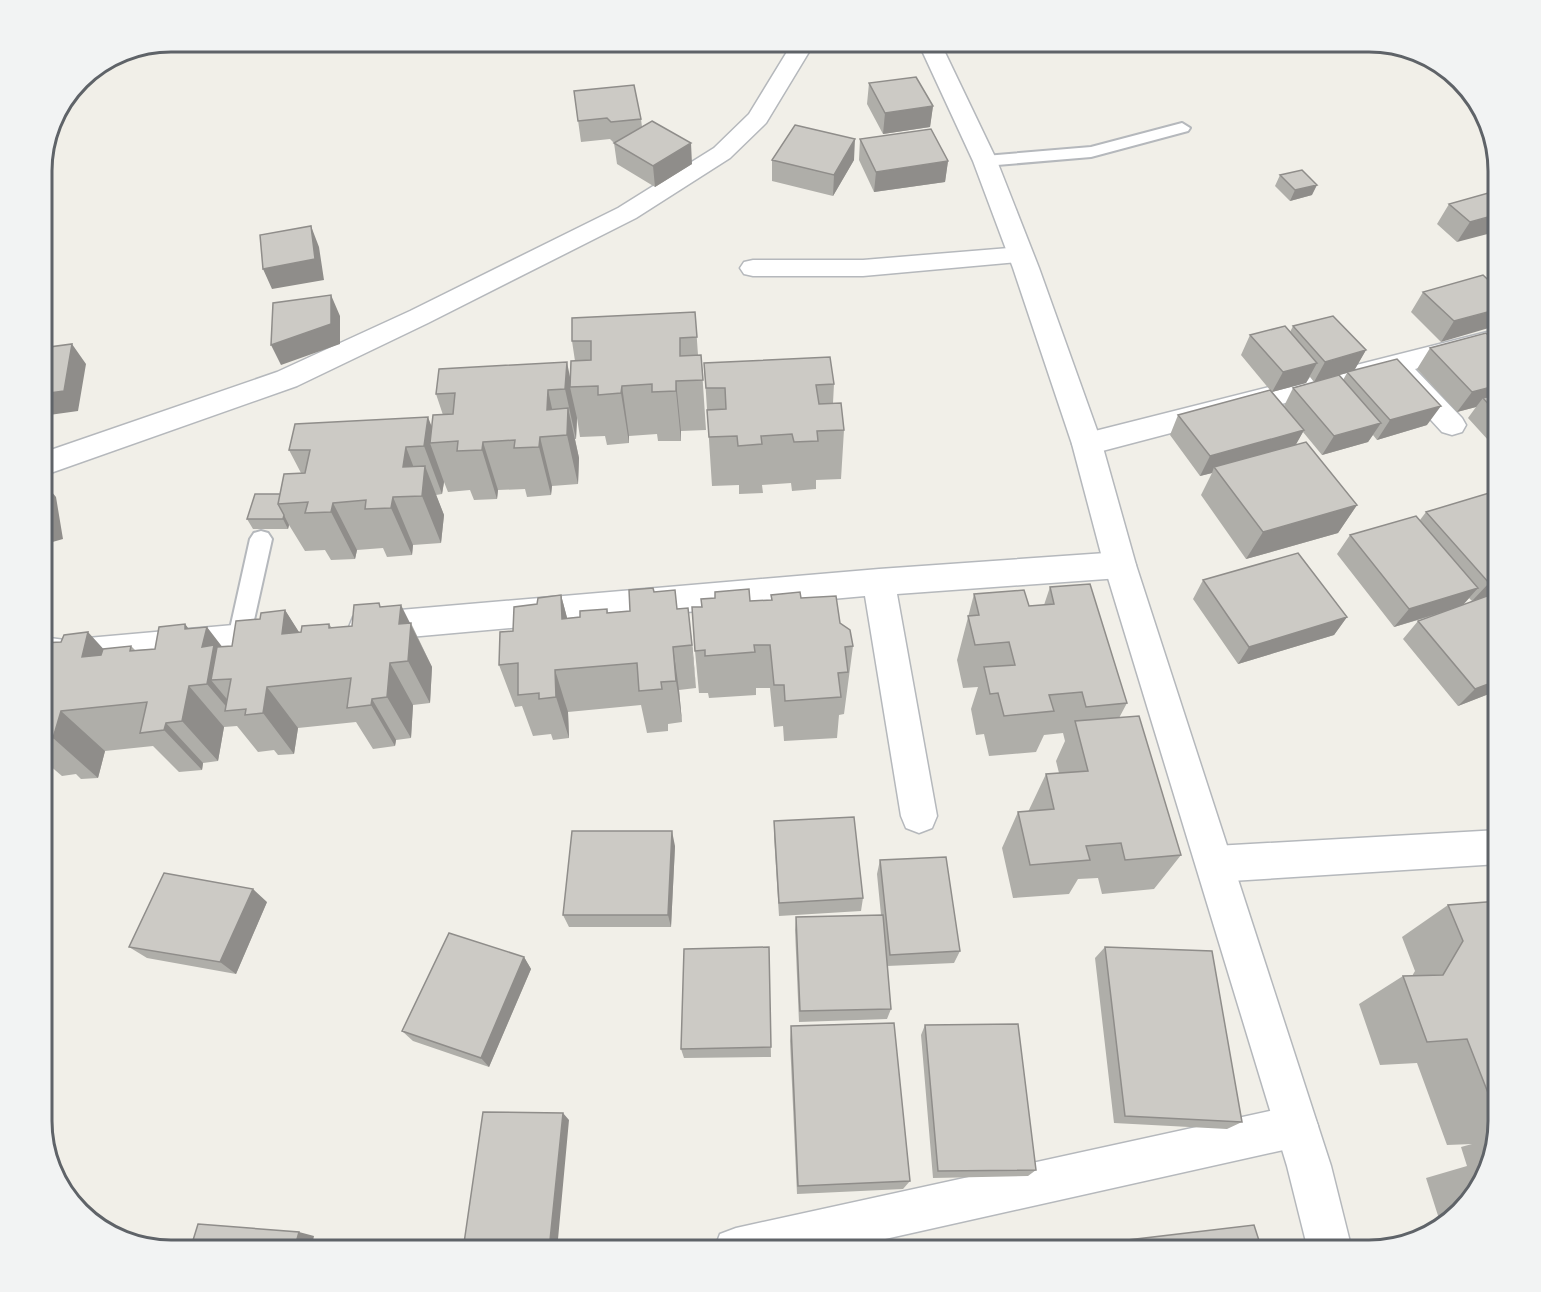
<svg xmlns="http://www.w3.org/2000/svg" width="1541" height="1292" viewBox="0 0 1541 1292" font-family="'Source Sans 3',sans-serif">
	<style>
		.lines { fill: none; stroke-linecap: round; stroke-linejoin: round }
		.service-casing { stroke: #b5b8bc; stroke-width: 4 }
		.minor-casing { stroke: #b5b8bc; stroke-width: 3 }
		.tertiary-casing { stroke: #b5b8bc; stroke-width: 3 }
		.service { fill: #fff; fill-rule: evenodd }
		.minor { fill: #fff; fill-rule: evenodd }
		.tertiary { fill: #fff; fill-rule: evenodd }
		.wall { fill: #afaea9; fill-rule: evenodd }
		.shaded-wall { fill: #8f8d8a }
		.building { fill: #cccac5; stroke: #8f8d8a; stroke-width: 1.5 }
		.rim { fill: none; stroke: #5f6368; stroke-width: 3 }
	</style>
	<rect width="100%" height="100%" fill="#f1efe8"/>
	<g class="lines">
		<g class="service-casing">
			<path id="service" d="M1182 123 1190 128 1188 131 1091 157 985 166 977 161 985 156 1091 147Z
				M261 531 268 533 272 539 250 638 247 645 239 647 231 645 228 638 250 539 254 533Z"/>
		</g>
		<g class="minor-casing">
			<path id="minor" d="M793 42H815L766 123 730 158 636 218 428 323 297 386 42 476V453L277 372 410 311 618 208 714 148 749 114Z
				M1020 247 1029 249 1033 255 1029 261 863 276H753L744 274 740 268 744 262 753 260H863Z
				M1499 329V347L1415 369 1462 418 1466 425 1462 432 1452 435 1442 432 1398 384 1394 377 1396 374 1087 455 1077 452 1072 444 1077 436 1087 433Z
				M1120 552 1131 556 1136 565 1131 574 1120 578 897 594 937 816 932 828 919 833 906 828 901 816 865 596 365 641 353 637 349 627 353 617 365 613 879 569Z
				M278 621 290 625 294 635 290 645 278 649 65 668 42 665V637L65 640Z
				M1499 830V864L1215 882 1202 876 1196 864 1202 852 1215 846Z
				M1297 1105 1312 1111 1318 1126 1312 1141 1297 1147 836 1250H714L720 1234 736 1228Z"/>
		</g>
		<g class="tertiary-casing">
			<path id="tertiary" d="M918 42H940L997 161 1039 268 1102 444 1136 565 1331 1166 1352 1250H1308L1287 1166 1104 565 1072 444 1013 268 973 161Z"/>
		</g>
		<use href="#service" class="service"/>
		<use href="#minor" class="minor"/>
		<use href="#tertiary" class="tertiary"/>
	</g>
	<path class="wall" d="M869 83 933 106 930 127 883 134 867 104Z
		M574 91 641 119 642 127 692 164 655 187 617 164 614 143 610 139 581 142Z
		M860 139 948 161 945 182 874 192 859 160Z
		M772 160H854L833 196 772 181Z
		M1280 175 1312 195 1290 201 1275 186Z
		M1499 190 1457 242 1437 224 1449 204Z
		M1499 290 1441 342 1411 312 1423 292Z
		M695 312 698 355H701L706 430 681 431V441H658L657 434 629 436V443L607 445 605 436 580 437 577 418 576 439H575L579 458 578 484 552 486 551 495 527 497 525 489 498 490 497 499 474 500 470 490 448 492 444 482 442 494 436 495 444 515 441 543 413 545 412 555 387 557 383 548 357 550 355 559 331 560 325 550 305 551 289 525 288 529H253L247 519 280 494 301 473 289 450 432 427 443 415 436 394 571 381 575 361 572 341Z
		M1293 326 1366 350 1354 370 1427 425 1377 440 1373 435 1368 442 1322 455 1303 432 1295 445 1357 505 1338 533 1246 559 1201 495 1212 473 1200 476 1170 435 1178 415 1270 390 1241 355 1250 335 1290 332ZM1347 373 1343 380 1293 388 1284 406 1272 392 1306 383 1310 377 1314 382Z
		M1499 346V452L1468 418 1476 407 1457 412 1417 369 1430 348Z
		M704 363 834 384 833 403 844 430 841 479 816 480V489L792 491 791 483 762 485 763 493 739 494V485L712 486Z
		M1499 490 1487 596 1499 690 1458 706 1403 639 1418 621 1445 612 1394 627 1337 554 1350 535 1420 520 1426 512ZM1469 598 1472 601 1463 605Z
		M1203 580 1347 617 1334 635 1238 664 1193 599Z
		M1050 587 1127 703 1119 718 1181 855 1154 889 1102 894 1098 878 1078 879 1069 894 1013 898 1002 848 1018 812H1028L1046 774 1059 773 1056 761 1065 741 1063 733 1044 735 1036 752 989 756 984 734 976 735 971 709 978 687 963 688 957 660 974 594 1029 606 1044 605Z
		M675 590 677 609 688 608 696 688 679 690 682 722 668 724V731L647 733 641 705 568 712 569 738 553 740 551 734 533 736 522 706 515 707 499 665 513 631 537 604 561 595 567 618 580 617 607 609 608 613 630 611 654 592Z
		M771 595 801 598 840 623 853 646 844 714 839 715 837 738 784 741 783 726 774 727 770 688H756V695L709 698 708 693H699L695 651 750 601 771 600Z
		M382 607 411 623 432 667 430 703 413 705 411 738 396 740 395 746 373 749 356 722 298 728 294 754 278 755 274 750 258 752 237 726 224 727 218 761 203 763 202 770 179 772 153 746 105 751 98 778 81 779 76 774 62 776 42 759V643L103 649 131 646 135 650 155 649 185 624 188 628 222 647 232 646 260 619 285 610 299 633 329 624 332 628 352 626Z
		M774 821 863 898 861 911 779 916 774 836Z
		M675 846 671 927H569L563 915Z
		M880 860 960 951 954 963 887 966 891 1009 887 1019 799 1022 795 930 796 917 881 915 877 874Z
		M1499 901V1121L1489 1170 1467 1206 1441 1225 1426 1178 1467 1166 1461 1147 1472 1144 1447 1145 1417 1063 1380 1065 1359 1004 1403 976H1412L1415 971 1402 937 1448 905Z
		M267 902 236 974 147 958 129 947Z
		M769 947 771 1057 684 1058 681 1049Z
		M1105 947 1242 1122 1227 1129 1114 1123 1095 958Z
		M524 957 531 969 489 1067 413 1041 402 1031Z
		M925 1025 1036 1170 1028 1176 933 1178 921 1035Z
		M791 1026 910 1181 903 1189 797 1194 790 1041Z
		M1111 1242 1262 1250H1092L1101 1249 1100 1246Z"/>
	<path class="shaded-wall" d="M933 106 930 127 883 134 885 113Z
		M855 139 854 160 833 196 834 175Z
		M691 143 692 164 655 187 653 166Z
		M948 161 945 182 874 192 876 172Z
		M1317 185 1312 195 1290 201 1295 190Z
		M1499 214V231L1457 242 1470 222Z
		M311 226 319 247 324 280 272 289 263 269Z
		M331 295 340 316V344L281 365 271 345Z
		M1499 309V325L1441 342 1454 321Z
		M72 344 86 364 78 411 42 416V394Z
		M1366 350 1354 371 1314 382 1325 362Z
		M567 362 572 387H570L577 418 576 439 565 389Z
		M1317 363 1306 383 1272 392 1283 372Z
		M676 381 681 431V441L676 391Z
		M1499 385V400L1483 398 1476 407 1457 412 1472 392Z
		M622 386 629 436V443L621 393Z
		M548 390 558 436 547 410Z
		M1441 406 1427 425 1377 440 1390 420Z
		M568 408 579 458 578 484 567 435Z
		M428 417 438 443H430L444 482 442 494 424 446Z
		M1381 423 1368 442 1322 455 1334 436Z
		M1304 430 1293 450 1214 467 1212 473 1200 476 1210 456Z
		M540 437 552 486 551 495 539 447Z
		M483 442 498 490 497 499 482 450Z
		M406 447 422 489 425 466 444 515 441 543 422 496 403 467Z
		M42 480 56 497 63 539 42 545Z
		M393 497 413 545 412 555 391 508Z
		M333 503 357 550 355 559 331 512Z
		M1357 505 1338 533 1246 559 1263 532Z
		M284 515 289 525 288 529 283 519Z
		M1499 580V593L1472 601 1489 583Z
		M1478 588 1462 606 1394 627 1409 609Z
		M561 595 573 640 562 619Z
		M401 605 432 667 430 703 408 661 399 624Z
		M688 608 693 652 696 688Z
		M285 610 313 654 282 634Z
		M1347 617 1334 635 1238 664 1249 647Z
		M185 624 202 647 207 627 240 670 231 679 211 680 236 710 230 711 207 684 185 629Z
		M88 632 128 676 82 657Z
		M673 647 679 690 682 722 676 681Z
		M390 663 413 705 411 738 387 697Z
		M555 670 568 712 569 738 556 697Z
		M1499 680V690L1458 706 1475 689Z
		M189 686 224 727 218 761 182 721Z
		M267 687 298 728 294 754 263 713Z
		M372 699 396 740 395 746 371 705Z
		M61 711 105 751 98 778 53 738Z
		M166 723 203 763 202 770 164 730Z
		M672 831 675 846 671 927 668 915Z
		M253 889 267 902 236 974 220 962Z
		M524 957 531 969 489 1067 481 1058Z
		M563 1113 569 1120 557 1250H549Z
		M299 1232 314 1236 311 1250H294Z"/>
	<path class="building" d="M916 77 933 106 885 113 869 83Z
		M634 85 641 119 611 122 607 118 578 121 574 91Z
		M652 121 691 143 653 166 614 143Z
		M795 125 855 139 834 175 772 160Z
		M931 129 948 161 876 172 860 139Z
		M1302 170 1317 185 1295 190 1280 175Z
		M1499 190V214L1470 222 1449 204Z
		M311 226 315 259 263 269 260 235Z
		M1483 275 1499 290V309L1454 321 1423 292Z
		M331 295V324L271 345 273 303Z
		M695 312 697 337 680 338V356L701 355 703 380 676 381V391L652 392V384L622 386 621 393 598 395V386L570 387 571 361 591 360V341H572V318Z
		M1333 316 1366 350 1325 362 1293 326Z
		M1285 326 1317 363 1283 372 1250 335Z
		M1486 333 1499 346V385L1472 392 1430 348Z
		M72 344 64 391 42 394V348Z
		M830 357 834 384 816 385 819 404 841 403 844 430 817 431 818 441 794 442 792 434 761 436 762 444 738 446 737 436 709 437 707 410 726 409 725 388H706L704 363Z
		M1397 359 1441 406 1390 420 1347 372Z
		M567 362 565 389 548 390 547 410 568 408 567 435 540 437 539 447 514 448 515 440 483 442 482 450 457 451 458 441 430 443 433 415 453 414 455 393 436 394 439 369Z
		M1339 375 1381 423 1334 436 1293 388Z
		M1270 390 1304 430 1210 456 1178 415Z
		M1499 394V416L1483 398Z
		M428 417 424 446 406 447 403 467 425 466 422 496 393 497 391 508 365 509 366 500 333 503 331 512 305 513 308 502 278 504 284 474 305 473 310 450H289L295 424Z
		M1306 442 1357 505 1263 532 1214 467Z
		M42 490 47 520 42 521Z
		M1499 490V580L1489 583 1426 512Z
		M255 494H280L278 504 284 515 283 519H247Z
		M1416 516 1478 588 1409 609 1350 535Z
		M1298 553 1347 617 1249 647 1203 580Z
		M1090 584 1127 703 1086 707 1082 692 1049 695 1054 711 1004 716 998 693 990 694 984 667 1015 665 1009 642 975 645 968 616 979 615 974 594 1024 590 1029 606 1054 604 1050 587Z
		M653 588 654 592 675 590 677 609 688 608 692 645 673 647 676 681 661 682 662 689 639 691 637 663 555 670 556 697 539 699V693L518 695V663L499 665 500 632 513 631 514 607 537 604 538 598 561 595 562 619 580 617V611L607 609V613L630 611 629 590Z
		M749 589 750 601 772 600 771 595 800 592 801 598 836 596 840 623 850 630 853 646 845 647 848 672 838 673 841 697 785 701 784 685H774L770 645H754L755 652 705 656V650L695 651 692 607H702L701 599 715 598V592Z
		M1487 596 1499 609V680L1475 689 1418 621Z
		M379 603 380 607 401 605 399 624 411 623 408 661 390 663 387 697 372 699 371 705 347 708 351 678 267 687 263 713 245 715 246 709 225 711 231 679 211 680 217 647 232 646 236 621 260 619 261 613 285 610 282 634 301 632 302 626 329 624V628L352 626 354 605Z
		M185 624V629L207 627 202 647 214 645 207 684 189 686 182 721 166 723 164 730 140 733 147 702 61 711 53 738 42 739V643L61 642 64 635 88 632 82 657 101 655 103 649 131 646 130 651 155 649 159 627Z
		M1139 716 1181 855 1125 860 1121 843 1086 846 1090 860 1030 865 1018 812 1054 809 1046 774 1088 771 1075 721Z
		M854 817 863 898 779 903 774 821Z
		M572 831H672L668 915H563Z
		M946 857 960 951 890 955 880 860Z
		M164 873 253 889 220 962 129 947Z
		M1499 901V1121L1467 1039 1427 1042 1403 976 1443 975 1463 941 1448 905Z
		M883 915 891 1009 800 1011 796 917Z
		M449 933 524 957 481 1058 402 1031Z
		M769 947 771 1047 681 1049 684 949Z
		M1105 947 1212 951 1242 1122 1125 1116Z
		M894 1023 910 1181 798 1186 791 1026Z
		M1018 1024 1036 1170 938 1171 925 1025Z
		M483 1112 563 1113 549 1250H463Z
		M1491 1161 1489 1170 1485 1177 1480 1162Z
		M198 1224 299 1232 294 1250H190Z
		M1254 1225 1262 1250H1113L1111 1242Z"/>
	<path d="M0 0H1541V1292H0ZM171 52H1369A119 119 0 0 1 1488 171V1121A119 119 0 0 1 1369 1240H171A119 119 0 0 1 52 1121V171A119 119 0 0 1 171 52Z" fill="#f2f3f3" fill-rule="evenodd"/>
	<path class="rim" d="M171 52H1369A119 119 0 0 1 1488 171V1121A119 119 0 0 1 1369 1240H171A119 119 0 0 1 52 1121V171A119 119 0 0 1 171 52Z"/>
</svg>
